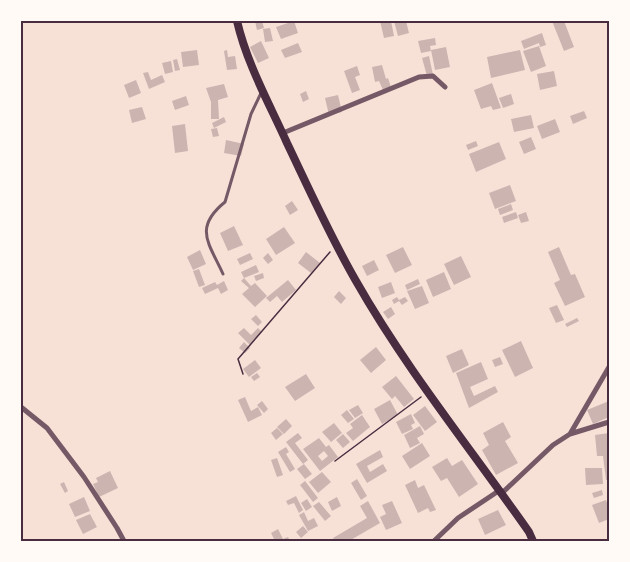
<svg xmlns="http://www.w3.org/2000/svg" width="630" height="562" viewBox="0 0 630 562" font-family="'Work Sans',sans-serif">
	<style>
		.building { fill: #ccb4b1; fill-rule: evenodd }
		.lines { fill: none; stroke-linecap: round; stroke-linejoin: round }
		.path { stroke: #4a2c40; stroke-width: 1.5 }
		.service { stroke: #755966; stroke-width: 3 }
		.minor { stroke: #755966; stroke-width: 5 }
		.secondary { stroke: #4a2c40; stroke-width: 8 }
		.neatline { fill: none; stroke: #4a2c40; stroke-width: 2 }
	</style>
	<rect width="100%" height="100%" fill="#f7e1d7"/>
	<path class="building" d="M255 21H262L264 28 257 30Z
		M294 21 298 33 281 39 276 27Z
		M380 21H391L394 36 384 38Z
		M394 21H406L409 33 398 36Z
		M552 21H564L574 47 564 51Z
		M270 28 273 41 265 42 263 29Z
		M542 33 546 45 540 47 539 43 524 49 521 41Z
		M435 38 436 45 430 46 431 51 421 53 418 41Z
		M261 41 269 58 258 63 250 47Z
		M298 43 302 52 285 58 281 50Z
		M539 46 546 66 531 72 523 51Z
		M446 47 450 67 435 70 431 50Z
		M197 50 199 65 183 67 181 52Z
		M227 50 228 57 235 56 237 69 227 70 224 51Z
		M520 50 525 70 491 78 487 57Z
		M429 56 433 75 427 76 422 58Z
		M177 59 180 70 175 71 173 60Z
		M171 61 173 72 165 74 162 63Z
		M382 65 386 79 388 78 391 87 383 90 379 81 375 82 372 67Z
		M357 66 360 75 355 77 360 90 352 93 344 71Z
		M554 71 557 86 540 90 537 74Z
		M148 72 151 80 162 75 165 82 149 89 143 73Z
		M136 80 141 93 129 98 124 85Z
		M492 83 501 108 493 110 491 106 481 109 474 90Z
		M224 84 228 97 218 100 219 119H211V102L206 88Z
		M306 91 309 99 303 102 300 94Z
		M511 94 514 104 503 108 499 98Z
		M338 95 342 112 329 115 325 98Z
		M186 96 189 105 175 110 172 101Z
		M142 107 146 119 132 123 129 110Z
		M584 111 587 118 573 124 570 116Z
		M531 115 534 128 514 132 511 119Z
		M224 117 226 122 214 128 212 123Z
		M555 119 560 132 542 139 537 126Z
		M185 124 188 151 175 153 172 126Z
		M217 128 219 136 213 137 211 129Z
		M531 137 536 149 524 154 519 142Z
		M226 140 244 144 241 156 224 153Z
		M476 141 478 146 468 150 466 145Z
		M499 142 506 159 476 172 469 154Z
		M510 185 516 201 495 209 489 193Z
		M292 201 298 210 290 215 285 206Z
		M511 204 513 210 500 215 498 209Z
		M516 212 518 218 504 223 502 217Z
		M526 212 529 221 521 223 518 215Z
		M234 226 243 245 228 251 220 233Z
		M284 227 295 243 276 255 266 239Z
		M403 247 412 265 395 273 386 255Z
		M559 247 571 275 575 274 585 297 565 306 554 283 560 280 548 252Z
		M200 250 206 264 193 270 187 257Z
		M306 252 320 263 311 273 298 263Z
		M250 253 253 259 240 265 237 259Z
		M268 253 273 260 268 264 263 258Z
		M461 256 471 277 454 285 444 264Z
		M374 260 379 270 367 276 362 266Z
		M256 265 259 272 244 278 251 286 255 283 267 296 255 307 242 294 249 288 241 281 244 278 241 272Z
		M199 269 205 285 199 287 193 271Z
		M444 272 451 289 433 297 426 280Z
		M263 273 264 278 256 281 254 276Z
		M418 279 420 284 407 290 405 285Z
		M288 280 296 290 282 302 277 296 270 302 266 298Z
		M224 281 228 290 221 294 218 288 205 294 202 288 215 282 217 285Z
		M391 282 395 293 382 298 378 287Z
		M422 286 429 303 415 309 407 291Z
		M339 291 346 298 341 304 334 297Z
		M397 297 399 300 405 297 408 301 402 305 399 301 394 304 392 300Z
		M557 305 564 320 556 323 549 308Z
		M391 307 395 314 388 319 383 312Z
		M256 315 262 322 258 326 251 319Z
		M577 318 579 321 567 327 565 324Z
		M244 328 251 335 258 328 262 332 250 345 238 333Z
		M521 341 533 368 515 377 502 350Z
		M244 342 250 348 245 353 239 348Z
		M376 347 386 360 371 373 360 360Z
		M462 349 469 365 453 373 446 356Z
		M500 357 503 364 495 367 492 360Z
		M255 360 261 368 249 377 243 369Z
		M481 362 488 379 470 387 474 396 495 386 498 392 469 408 456 373Z
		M257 373 260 377 254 381 251 377Z
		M306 374 315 388 295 401 285 387Z
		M396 376 414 399 404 407 395 396 392 399 382 387Z
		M245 397 251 411 258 407 262 415 248 422 238 400Z
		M390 400 398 415 382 424 374 409Z
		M262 401 268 409 264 413 257 405Z
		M609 401V417L593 424 587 410Z
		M358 405 363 413 355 418 349 410Z
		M425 406 437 422 425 431 413 415Z
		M347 410 354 419 348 423 341 415Z
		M411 414 415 423 411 425 413 429 402 434 396 422Z
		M362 415 370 427 353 441 346 433 353 428 350 424Z
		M286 419 292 426 284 434 277 427Z
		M503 422 511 437 505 441 518 463 496 475 482 450 489 445 483 433Z
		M334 423 342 433 331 442 322 432Z
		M420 426 424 434 417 438 420 443 410 448 404 435Z
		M277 428 283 434 276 440 271 433Z
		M298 433 302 438 295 443 308 460 303 464 286 442Z
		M609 433V480H606L603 456H597L595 435Z
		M343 434 350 442 343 448 336 440Z
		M319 438 326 447 329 445 338 457 320 471 303 449ZM324 451 328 456 322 461 318 456Z
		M422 443 430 456 410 469 402 456Z
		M286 447 289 452 286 454 295 469 290 472 278 452Z
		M380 450 383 457 367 466 370 472 383 464 387 471 367 483 356 464Z
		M277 458 283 475 277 477 271 460Z
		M447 458 452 466 462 460 478 484 459 497 447 478 441 481 432 467Z
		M304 464 312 474 305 479 297 469Z
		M585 468H602L603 484 586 485Z
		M110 471 118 488 99 497 93 484 98 482 96 478Z
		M322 472 331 482 318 493 309 482Z
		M357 479 367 496 361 500 351 483Z
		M415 480 418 488 424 485 436 510 430 512 428 508 418 513 405 485Z
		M305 481 318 498 313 502 300 485Z
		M64 482 68 491 65 493 60 484Z
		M602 490 603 495 594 498 592 493Z
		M296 496 303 510 299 513 294 503 288 505 286 501Z
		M84 497 90 511 75 517 69 504Z
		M337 497 341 506 332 511 328 502Z
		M307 499 312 507 306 511 301 503Z
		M606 500 609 508V519L599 523 592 505Z
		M368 501 380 523 349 541H335L333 538 367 518 360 506Z
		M392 501 402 523 386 530 380 517 386 514 382 505Z
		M319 502 331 516 325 521 313 506Z
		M498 510 506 525 485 535 478 519Z
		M304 512 308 521 314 518 318 526 308 531 299 515Z
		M90 514 97 527 83 534 76 520Z
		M303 526 308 532 301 538 296 532Z
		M278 529 283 539 288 537 290 541H275L271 533Z"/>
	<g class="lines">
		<path class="path" d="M243 374 238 359 330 252
			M335 461 421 397"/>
		<path class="service" d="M223 274C209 243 193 228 225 202L251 114 262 91"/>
		<path class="minor" d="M283 133 419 77 433 76 445 87
			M21 407 47 428 84 477 117 528 124 541
			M570 434 609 367
			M502 493 553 445 570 434 609 422
			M434 541 458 518 500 490"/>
		<path class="secondary" d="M237 21C247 64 269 103 287 143 309 189 330 236 356 281 406 369 471 449 529 532L533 541"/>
	</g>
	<rect width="630" height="562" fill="none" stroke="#fffaf5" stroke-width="45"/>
	<rect x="22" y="22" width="586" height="518" class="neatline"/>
</svg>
